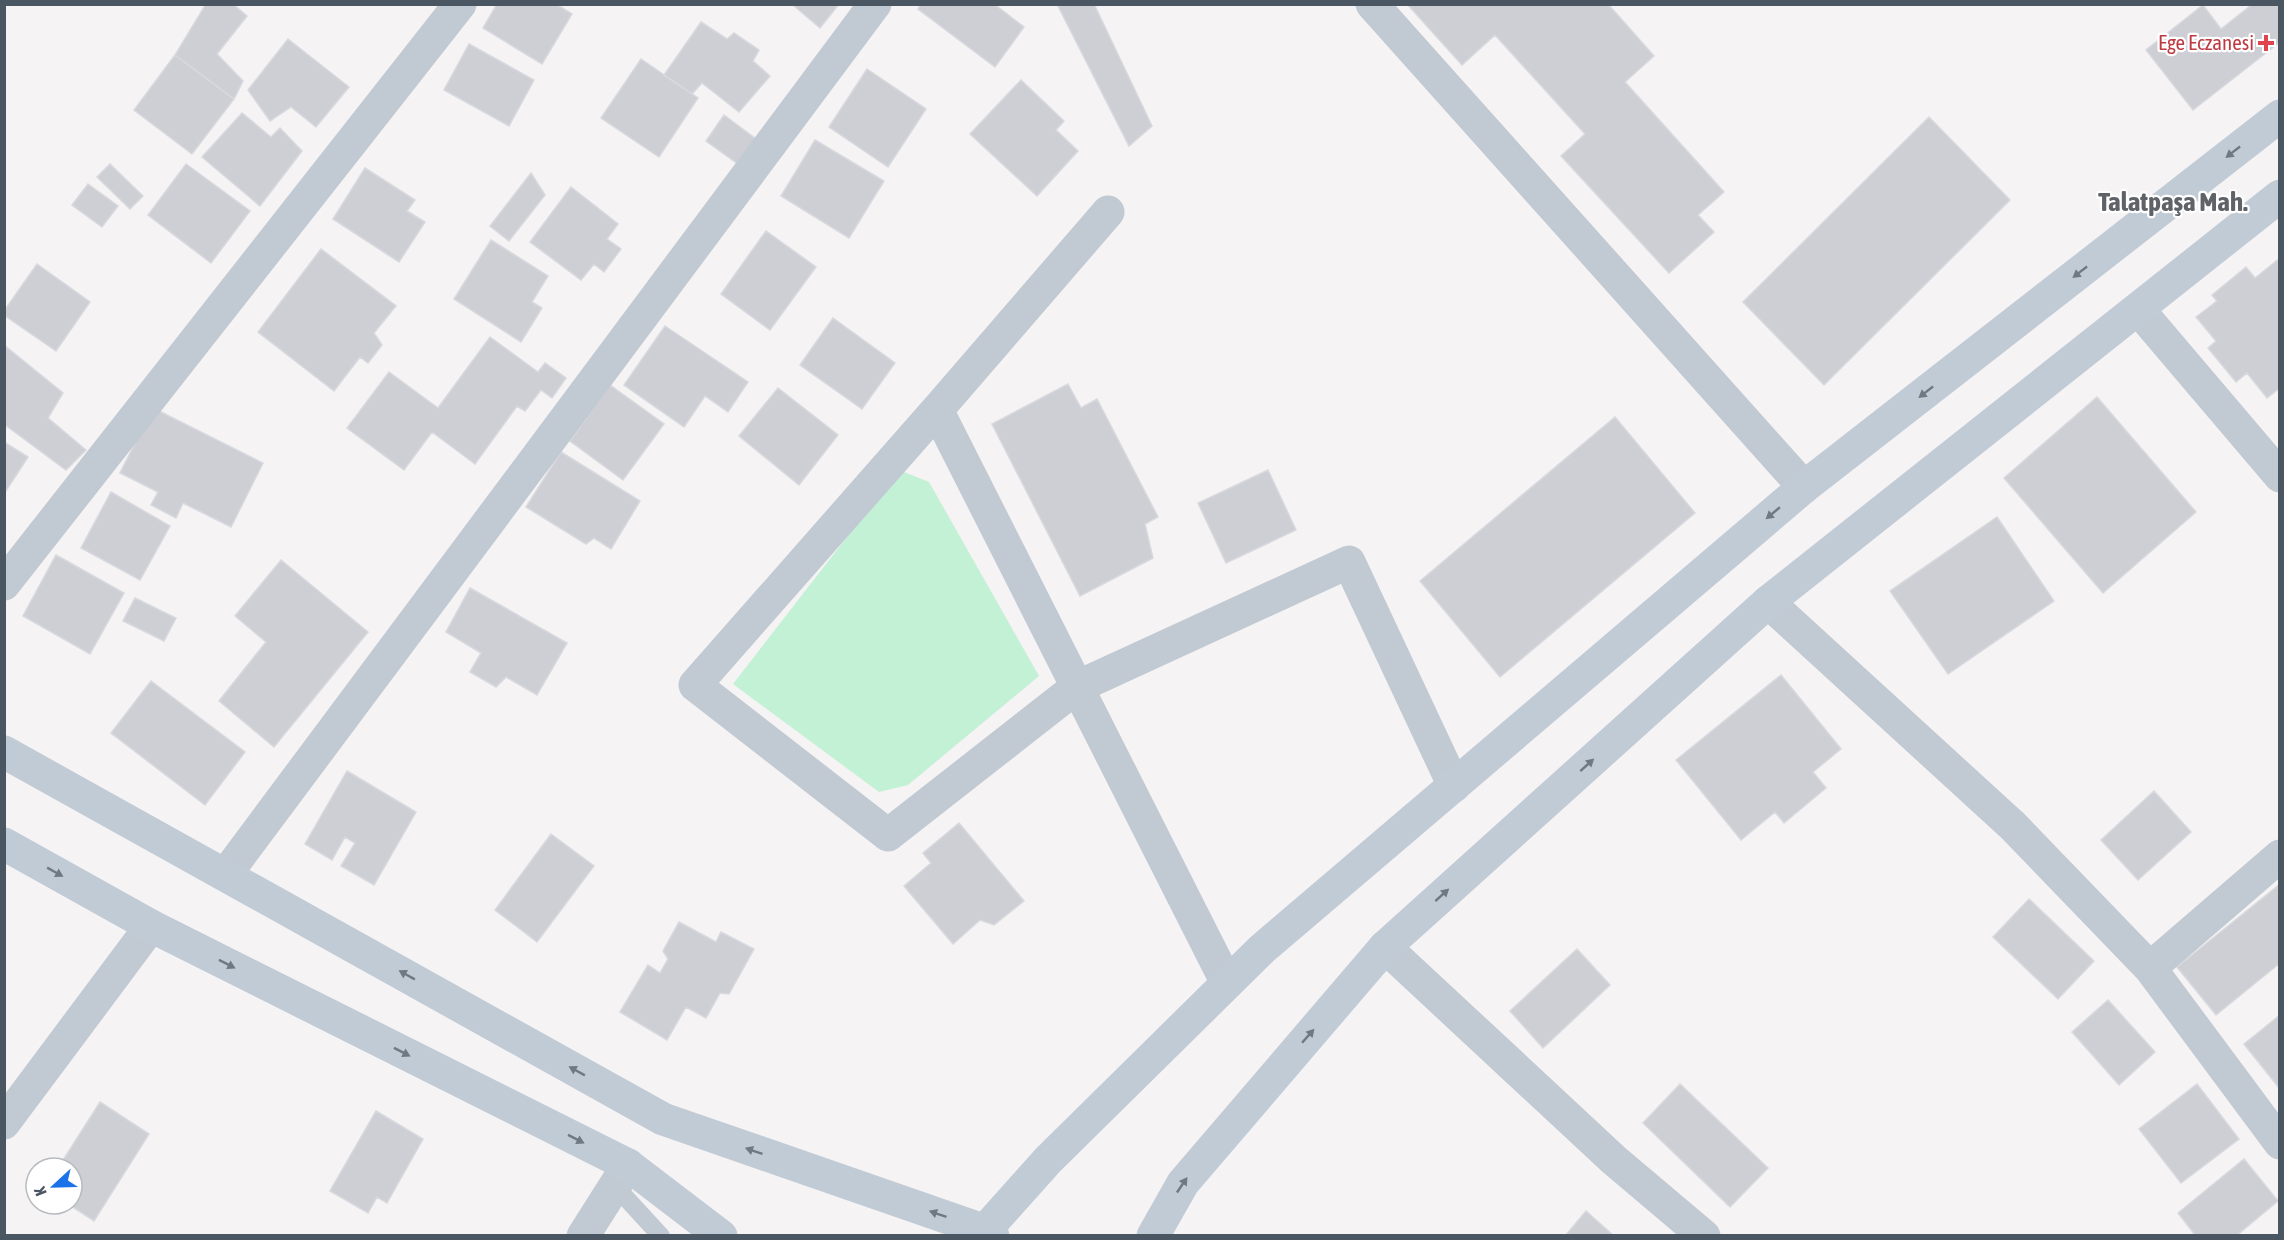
<svg xmlns="http://www.w3.org/2000/svg" width="2284" height="1240" viewBox="0 0 2284 1240" font-family="'Asap Condensed',sans-serif">
	<style>
		.green { fill: #c3f1d5 }
		.building { fill: #cdcfd5; stroke: #d7d9de; stroke-width: 1.5 }
		.lines { fill: none; stroke-linecap: round; stroke-linejoin: round }
		.service { stroke: #c1cad2; stroke-width: 18 }
		.minor { stroke: #c1cad2; stroke-width: 33 }
		.secondary { stroke: #c1cbd6; stroke-width: 33 }
		.oneway { fill: #6e7984 }
		.health-dot { fill: #e0444e; stroke: #fff; stroke-width: 2 }
		.labels { text-anchor: middle; stroke-width: 4.5; stroke-linejoin: round; paint-order: stroke }
		.health-label { font-size: 21px; fill: #be3a42; stroke: #fff; text-anchor: end }
		.district-label { font-size: 27px; font-weight: bold; fill: #5f6368; stroke: #fff }
	</style>
	<rect width="100%" height="100%" fill="#f5f3f3"/>
	<path class="green" d="M899 470 929 482 1039 676 908 785 879 792 733 684Z"/>
	<path class="building" d="M206 4H233L247 16 217 54 243 81 234 99 175 55Z
		M497 4H556L572 14 542 64 483 28Z
		M792 4H839L820 28Z
		M921 4H994L1024 27 995 67 918 9Z
		M1057 4H1094L1152 126 1129 146Z
		M1407 4H1608L1654 56 1625 82 1724 192 1698 215 1714 232 1669 273 1561 156 1585 134 1495 35 1462 65Z
		M2249 4H2280V42L2193 110 2146 50 2203 5 2221 29 2250 6Z
		M701 22 727 39 734 33 759 50 753 61 770 76 739 112 702 83 692 94 664 75Z
		M288 39 349 87 316 127 291 107 270 121 248 90Z
		M469 44 534 80 509 126 444 90Z
		M175 55 234 99 192 154 134 110Z
		M641 59 698 98 659 157 601 118Z
		M867 69 926 109 888 167 829 127Z
		M1021 80 1064 121 1056 130 1078 151 1037 196 970 134Z
		M242 113 271 137 280 128 302 151 260 206 202 157Z
		M724 115 756 139 738 164 706 141Z
		M1929 117 2010 200 1824 385 1743 302Z
		M815 140 884 181 849 238 781 196Z
		M110 164 143 196 130 209 97 177Z
		M186 164 250 211 211 263 148 215Z
		M365 168 415 200 407 211 425 222 399 262 333 219Z
		M531 173 545 195 509 241 490 226Z
		M88 184 118 206 102 227 72 205Z
		M571 187 618 224 607 239 621 249 604 272 594 264 581 280 530 242Z
		M766 231 816 267 770 330 721 294Z
		M491 240 548 276 532 302 542 308 521 342 454 299Z
		M321 249 396 306 374 333 382 345 368 363 360 357 334 391 258 332Z
		M2280 258V388L2267 398 2247 373 2236 382 2208 348 2216 341 2196 317 2217 301 2212 295 2246 267 2255 278Z
		M37 264 90 302 56 351 4 315V311Z
		M833 318 895 363 862 409 800 365Z
		M665 326 748 382 728 412 705 396 684 427 624 385Z
		M490 337 538 372 545 363 566 378 552 398 541 390 525 411 517 406 475 464 432 432 404 470 347 428 389 372 438 408Z
		M4 345 63 393 48 418 86 450 66 470 4 424Z
		M1068 384 1081 408 1097 399 1158 517 1145 524 1153 558 1080 596 992 424Z
		M610 385 664 424 623 480 570 441Z
		M778 388 838 435 799 485 739 436Z
		M2097 397 2196 512 2103 593 2004 478Z
		M153 408 263 463 231 527 183 503 176 518 151 505 158 492 120 473Z
		M1615 417 1695 513 1500 677 1420 581Z
		M4 442 28 457 4 494Z
		M561 452 640 501 611 549 594 538 586 544 526 507Z
		M1268 470 1296 530 1226 563 1198 503Z
		M111 492 170 526 140 580 81 548Z
		M1997 517 2054 601 1948 674 1890 591Z
		M56 555 124 593 90 654 23 616Z
		M281 560 368 632 274 747 219 701 266 642 235 616Z
		M470 588 567 643 537 695 506 677 496 687 470 672 481 653 446 632Z
		M135 598 176 618 164 641 123 621Z
		M1781 675 1841 749 1813 772 1826 788 1784 823 1775 812 1741 840 1676 760Z
		M151 681 245 752 205 805 111 733Z
		M347 771 416 812 374 885 341 866 355 843 345 837 332 860 305 844Z
		M2154 791 2191 832 2138 880 2101 840Z
		M959 823 1024 901 994 925 980 920 953 944 904 886 931 863 923 853Z
		M551 834 594 866 537 942 495 910Z
		M2280 884V963L2216 1015 2177 967Z
		M2029 899 2094 961 2058 999 1993 937Z
		M679 922 716 942 721 932 754 949 729 994 720 993 706 1018 686 1007 667 1040 620 1012 648 965 660 973 668 959 663 951Z
		M1577 949 1610 985 1543 1048 1510 1011Z
		M2108 1000 2155 1052 2119 1085 2072 1032Z
		M2280 1015V1089L2244 1044Z
		M1680 1084 1768 1168 1730 1207 1643 1123Z
		M2197 1084 2239 1139 2181 1183 2139 1129Z
		M100 1102 149 1134 94 1221 68 1204H72V1168H58Z
		M376 1111 423 1139 387 1203 377 1197 368 1213 330 1191Z
		M2244 1159 2278 1201 2236 1236H2196L2178 1213Z
		M1586 1211 1614 1236H1565Z"/>
	<g class="lines">
		<path class="service" d="M615 1186 661 1236"/>
		<path class="minor" d="M1372 4 1804 487
			M1108 212 937 410 1227 983
			M2138 309 2280 476
			M937 410 695 685 888 835 1077 687 1349 562 1454 786
			M4 584 460 4
			M1768 602 2013 826 2150 968 2280 1143
			M226 874 875 4
			M1385 947 1614 1160 1704 1236
			M2150 968 2280 856
			M4 1123 151 926
			M583 1236 628 1165"/>
		<path class="secondary" d="M4 752 663 1119 986 1231 993 1236
			M4 844 151 926 628 1165 721 1236
			M980 1236 1048 1160 1262 949 1804 487 2280 116
			M1153 1236 1183 1183 1385 947 1768 602 2280 196"/>
	</g>
	<defs><path id="oneway-solid" d="M-6-.8H1V-3.2L6.5 0L1 3.2V.8H-6Z" transform="scale(1.5)"/></defs>
	<g class="oneway">
		<use href="#oneway-solid" transform="translate(2233 152) rotate(142)"/>
		<use href="#oneway-solid" transform="translate(2080 272) rotate(142)"/>
		<use href="#oneway-solid" transform="translate(1926 392) rotate(142)"/>
		<use href="#oneway-solid" transform="translate(1773 513) rotate(140)"/>
		<use href="#oneway-solid" transform="translate(1587 765) rotate(-42)"/>
		<use href="#oneway-solid" transform="translate(55 872) rotate(29)"/>
		<use href="#oneway-solid" transform="translate(1442 895) rotate(-42)"/>
		<use href="#oneway-solid" transform="translate(227 964) rotate(27)"/>
		<use href="#oneway-solid" transform="translate(407 975) rotate(-151)"/>
		<use href="#oneway-solid" transform="translate(1308 1036) rotate(-49)"/>
		<use href="#oneway-solid" transform="translate(402 1052) rotate(27)"/>
		<use href="#oneway-solid" transform="translate(577 1071) rotate(-151)"/>
		<use href="#oneway-solid" transform="translate(576 1139) rotate(27)"/>
		<use href="#oneway-solid" transform="translate(754 1151) rotate(-161)"/>
		<use href="#oneway-solid" transform="translate(1182 1185) rotate(-56)"/>
		<use href="#oneway-solid" transform="translate(938 1214) rotate(-161)"/>
	</g>
	<path class="health-dot" d="M2263 34h6v6h6v6h-6v6h-6v-6h-6v-6h6z"/>
	<g class="labels">
		<g class="health-label">
			<text x="2254" y="50">Ege Eczanesi</text>
		</g>
		<g class="district-label">
			<text x="2173" y="211">Talatpaşa Mah.</text>
		</g>
	</g>
	<rect width="2284" height="1240" fill="none" stroke="#4a5661" stroke-width="12"/>
	<g transform="translate(54 1186) rotate(248)"><circle r="28" fill="#ffffff" stroke="#b7bbc0" stroke-width="1.5"/>
	<path d="M0-4.5L10 22L0 15L-10 22Z" fill="#1a73e8"/>
	<text y="-9" font-size="16" font-weight="bold" text-anchor="middle" fill="#4a5661">K</text>
	</g>
</svg>
